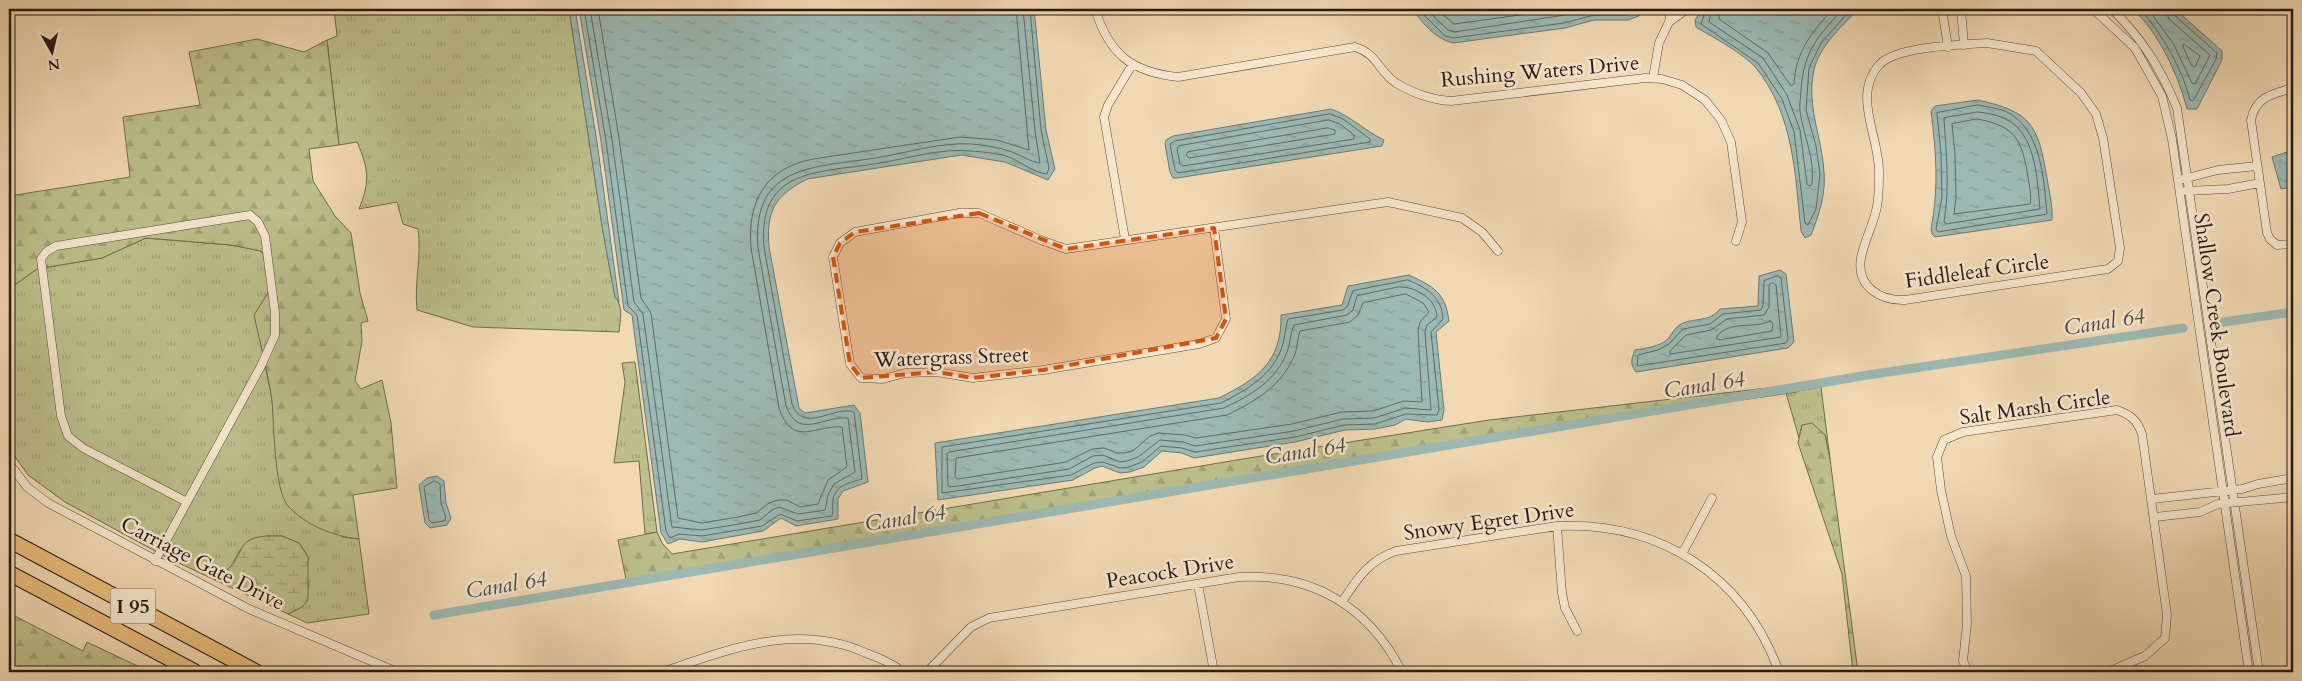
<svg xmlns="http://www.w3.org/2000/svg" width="2302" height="681" viewBox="0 0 2302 681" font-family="Cardo,serif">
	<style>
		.grass { fill: url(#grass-tufts); stroke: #716c50 }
		.forest { fill: url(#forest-firs); stroke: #716c50 }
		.wetland { fill: url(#wetland-marsh); stroke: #716c50 }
		.water { fill: url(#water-ripples); stroke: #6d7974 }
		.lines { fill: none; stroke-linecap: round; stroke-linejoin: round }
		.shore { stroke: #616a64; stroke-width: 1 }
		.canal { stroke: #9cb9b3; stroke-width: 9 }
		.minor-casing { stroke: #594a3c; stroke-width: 9 }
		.motorway-casing { stroke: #261a15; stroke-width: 17 }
		.minor { stroke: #f6e6ce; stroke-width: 8 }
		.motorway { stroke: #e8bc7a; stroke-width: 15 }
		.marked { fill: #d5530d; fill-opacity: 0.2; stroke: #d5530d; stroke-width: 4; stroke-dasharray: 10 6; stroke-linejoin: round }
		.labels { text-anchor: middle; stroke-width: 5; stroke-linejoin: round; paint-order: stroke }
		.shield { fill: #f6e6ce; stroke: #64574c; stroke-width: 1 }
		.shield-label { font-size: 20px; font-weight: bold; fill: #261a15 }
		.street-label { font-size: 21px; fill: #261a15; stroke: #f6e6ce }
		.water-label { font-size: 22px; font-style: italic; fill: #494a44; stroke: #f6e6ce }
	</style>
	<defs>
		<pattern id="grass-tufts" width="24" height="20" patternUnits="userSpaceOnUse" patternTransform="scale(1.25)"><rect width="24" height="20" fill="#bcbf8b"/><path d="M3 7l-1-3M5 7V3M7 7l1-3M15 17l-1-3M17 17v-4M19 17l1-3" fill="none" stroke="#a1a477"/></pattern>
		<pattern id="forest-firs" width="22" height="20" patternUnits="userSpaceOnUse" patternTransform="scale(1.25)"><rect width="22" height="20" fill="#bcbf8b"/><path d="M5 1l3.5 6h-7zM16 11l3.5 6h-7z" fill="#a1a477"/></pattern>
		<pattern id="wetland-marsh" width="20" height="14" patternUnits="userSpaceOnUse" patternTransform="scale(1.25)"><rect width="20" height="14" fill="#bcbf8b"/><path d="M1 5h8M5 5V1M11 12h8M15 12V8" fill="none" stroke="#a1a477"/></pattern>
		<pattern id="water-ripples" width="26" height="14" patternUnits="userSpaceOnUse" patternTransform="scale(1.25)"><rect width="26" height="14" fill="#9cb9b3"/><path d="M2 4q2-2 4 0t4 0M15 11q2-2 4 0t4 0" fill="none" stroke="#869e99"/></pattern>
	</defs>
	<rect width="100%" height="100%" fill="#f1d9b3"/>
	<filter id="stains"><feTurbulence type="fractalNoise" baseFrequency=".004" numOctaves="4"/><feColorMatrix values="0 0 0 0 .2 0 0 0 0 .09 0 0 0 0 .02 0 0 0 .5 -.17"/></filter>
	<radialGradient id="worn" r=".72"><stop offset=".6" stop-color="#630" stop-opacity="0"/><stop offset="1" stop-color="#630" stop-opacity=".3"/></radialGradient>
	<path class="grass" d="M334 9H569L603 232 615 297C624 307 620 320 619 332L473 327 417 310C414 282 422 257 418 229L403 224 397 202 359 209C370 182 369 169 357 142L339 145 327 40 337 36Z
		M146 238 231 245 261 251 273 270 269 291 255 315 272 399 275 438 342 537 359 539 369 614 307 623 288 614 301 607 309 586 307 577 308 557 299 543 282 536H266L239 551 232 566 215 580 166 557 65 502 28 475 11 451 9 439V289L37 269 102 258Z
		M635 362 657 532 645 534 639 461 614 463 625 382 622 363Z
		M1821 387 1830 459 1825 435 1802 425 1799 438 1786 393Z"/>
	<path class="forest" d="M257 39 304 52 327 40 339 145 309 149 313 181 335 216 351 233 360 293 368 321 361 323 362 341 355 381 361 389 382 380 391 423 397 488 353 495 359 539C333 536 307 526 288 506 274 490 274 423 272 401 268 372 260 343 254 315L269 291 273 270 261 251 231 245 146 238 102 258 37 269 9 289V196L130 177 123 117 200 105 189 52Z
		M1794 385 1799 389 1797 392 1494 436 627 584 618 540 657 532 662 543 672 554 1249 458 1489 420Z
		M1812 423 1825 435 1830 459 1858 672H1853L1842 574 1798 443 1802 425Z
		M9 613 83 651 87 642 150 672H11L9 640 14 631Z"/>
	<path class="wetland" d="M266 536H282L299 543 308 557V600L302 607 288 614 215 580C220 576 227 571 231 566 245 549 238 539 266 536Z"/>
	<path class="water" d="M569 9H575L597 142 619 302 615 297 603 232Z
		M579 9H1034L1046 130 1055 169 1048 180 1005 162 961 155 807 179C775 196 766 210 769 247L799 408 805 413 854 405 860 413 868 482 843 491 838 499V519L796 526 781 518 763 531 702 542 680 539 668 544 661 533 632 315 624 310 601 141Z
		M1412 9H1643L1639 16 1628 20H1594L1565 28 1453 43C1435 39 1423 23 1412 9Z
		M1702 9H1858C1842 27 1819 46 1814 70 1806 106 1822 137 1824 172 1826 193 1819 215 1811 235L1805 238 1801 231C1795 174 1794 115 1756 68 1746 55 1711 36 1696 27L1695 20Z
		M2132 9H2175L2222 51V60L2197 109H2187C2179 77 2158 30 2132 9Z
		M1978 100C2032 112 2038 125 2047 178 2049 191 2053 206 2052 220L1935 237 1932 234 1931 229C1939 186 1936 153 1931 111L1935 106Z
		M1331 109C1351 116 1365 131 1384 140L1382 146 1177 178H1173L1170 172 1165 144 1166 140 1173 136Z
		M2293 150V187L2281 189 2272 157Z
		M1780 270 1786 274 1794 342 1788 348 1636 372C1630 365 1631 359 1635 350 1646 348 1659 347 1668 339 1672 334 1675 327 1681 324 1695 317 1709 323 1720 309L1758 306 1759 276Z
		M1409 275C1434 287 1445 292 1449 321L1436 332 1444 410 1442 420 1427 422 1406 419 1395 425 1375 429 1345 430 1295 442 1194 458 1182 453 1162 451 1144 467 1130 472 1120 473 1102 466 1095 468 1073 480 938 500 935 443 1219 398C1257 379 1282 362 1281 315L1342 305 1348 286Z
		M437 476 444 481 446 503 451 518 447 525 430 528 425 523 419 485 427 478Z"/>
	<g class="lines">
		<path class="shore" d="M584 9 606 141 628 306 637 315 666 531 670 538 679 534 702 536 762 526 780 514 797 521 832 516C834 511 832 505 833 499 837 484 850 483 862 479L854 412C833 405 804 435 792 404L764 247C757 166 822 173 880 163 909 158 942 148 971 151 983 152 997 153 1009 157 1020 162 1035 173 1047 174L1049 168 1041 130 1030 9
			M590 9 612 140 634 302 643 314 672 527 702 530 739 524 760 520 772 510 779 507 798 514 825 510 828 495 834 484 855 472 848 418C824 415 799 441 786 406L758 248C751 161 819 168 881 157 910 152 942 142 971 144 983 145 997 147 1009 151 1019 154 1030 162 1040 163L1035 131 1023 9
			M598 9 619 138 641 298 651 313 678 518 702 523 738 517 756 513 769 503 778 500H787L800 507 818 504 828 480 847 467 842 427C814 425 793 448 779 408L751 248C747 202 765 168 813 159L960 137 997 140 1029 150 1016 9
			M1418 9 1445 36 1453 38 1564 23 1594 15H1627L1637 9
			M1426 9 1448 30 1454 32 1604 9
			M1436 9 1454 24 1564 9
			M1706 9 1701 24 1758 63 1782 99 1794 132 1805 223 1808 225 1816 209 1820 174 1816 146 1806 110 1809 68 1821 43 1851 9
			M1712 9 1709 22 1763 58 1787 95 1800 130 1807 184 1810 186 1812 184C1815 159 1804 137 1800 112 1799 105 1801 96 1801 89 1804 51 1818 36 1843 9
			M1720 9 1719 19 1768 53 1791 86 1794 84C1796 51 1811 33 1833 9
			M2140 9C2162 34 2182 68 2190 100L2193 101 2216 59 2217 53 2174 15 2172 9
			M2148 9 2173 43 2192 83 2195 84 2210 55 2169 19 2165 9
			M2184 44 2200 56 2195 67 2192 66 2183 47Z
			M1978 105C1986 107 1997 108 2005 111 2041 127 2044 179 2047 214L1938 232 1936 229 1942 197 1941 154 1937 113Z
			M1978 112C1986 113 1994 114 2001 117 2036 129 2037 178 2040 209L1946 224 1944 222C1950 186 1946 153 1944 118Z
			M1330 114 1343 119 1370 139V142L1178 173 1175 170 1170 144 1175 141Z
			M1977 119C2016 126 2022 140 2028 177 2029 185 2032 196 2030 204L1954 214 1956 198 1955 154 1952 124Z
			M1329 120 1340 124 1354 135V139L1183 166 1180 164 1177 149 1179 146Z
			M1328 128 1335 130V134L1189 158 1186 155 1188 152Z
			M1778 276 1781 278 1788 339 1786 343 1637 366 1638 355 1658 350 1669 344 1683 329 1710 324 1723 314 1761 310 1763 305 1764 281Z
			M1408 280C1427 288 1442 297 1443 319L1431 332 1439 410 1437 415 1406 414 1375 424 1344 425 1295 437 1195 452 1182 448 1161 446 1142 462 1129 467 1120 468 1103 462 1094 463 1071 475 942 493V447L1221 403C1246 390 1270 377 1281 350 1285 340 1285 328 1288 319L1343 310 1347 307 1353 291Z
			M1773 283 1776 285 1781 337 1670 354V351L1686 335 1711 330 1727 319 1764 315 1769 307V285Z
			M1398 287C1415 286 1436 298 1437 317L1427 325 1425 332 1431 410 1405 408 1374 418 1343 419 1294 431 1195 446 1183 442 1160 440 1138 457 1127 461 1120 462 1103 455 1093 456 1069 469 951 487 948 486 947 454 949 452 1224 408C1251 395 1276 381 1287 352 1291 343 1290 333 1294 325L1347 315 1353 310 1357 296Z
			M1406 294 1423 303 1429 312 1420 322 1418 331 1422 402 1404 401 1373 411 1342 412 1292 424 1196 438 1185 435 1159 433 1150 436 1134 450 1125 453H1117L1104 448 1092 449 1066 462 958 479 955 477 956 458 1227 415C1256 401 1282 386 1295 354 1298 347 1297 338 1300 331L1350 322 1358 315 1363 303Z
			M1770 321 1773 323 1772 331 1719 340 1716 338C1728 319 1753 330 1770 321Z
			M435 481 440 484 441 503 446 518 444 521 432 523 429 520 424 487Z"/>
		<path class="canal" d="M2216 323 2293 312
			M434 615 1868 375 2183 328"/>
		<g class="minor-casing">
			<path id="minor" d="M1095 9C1109 54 1131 72 1178 77L1355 47C1378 54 1378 71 1396 83 1412 93 1433 100 1451 101L1645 78 1662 79 1682 85 1705 100 1721 120 1731 142 1742 222 1736 241
				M1942 9 1948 47
				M1961 9 1964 45
				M2093 9 2135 48 2162 96 2172 139 2249 672
				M2112 9C2143 40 2160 67 2177 108L2259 672
				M1669 22 1687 9
				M1987 43 2036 51 2081 93 2096 114 2103 138 2120 248 2118 261 2108 269 1905 300C1881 301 1856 287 1861 258 1864 242 1872 227 1876 211 1879 200 1879 185 1879 173 1880 137 1851 95 1880 64 1898 46 1961 45 1987 43Z
				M1653 78 1659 43 1669 22 1671 9
				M2293 88C2273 94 2256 96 2251 120L2267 233 2270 239 2277 245 2293 244
				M2183 179 2218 170 2257 166
				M2186 191 2228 189 2260 183
				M1214 228 1226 319 1216 338 1199 344 1043 370 973 378 937 372 905 373 883 379 861 378 850 364 833 257 840 243 855 232 959 213H979L1043 241 1066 249 1388 202 1462 218 1482 232 1498 251
				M1125 239 1104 117 1108 105 1132 65
				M2293 403V418
				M9 463 27 487 48 503 249 609 397 672
				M2152 499 2242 489 2258 484 2293 478
				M2155 517 2200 512 2218 504 2293 497
				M1557 526 1562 593 1565 608 1577 631
				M1682 554 1712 498
				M155 561 261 366 275 335V313L265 236 258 222 250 215 56 246 46 252 41 259 61 416 68 436 83 448 187 502
				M1198 584 1214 672
				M1342 602C1357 579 1369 560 1396 551L1557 526C1659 521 1744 575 1779 672
				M662 672C730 649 796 622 866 653 879 658 892 663 903 672
				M927 672 971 627 989 618 1239 577C1313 573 1369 607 1402 672
				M1968 672 1963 661 1967 624 1966 576 1951 536 1941 490 1937 457 1944 440 1963 432 2117 410C2131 415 2137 420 2142 434L2167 615 2165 638 2145 656 2108 672"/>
		</g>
		<g class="motorway-casing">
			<path id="motorway" d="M9 540 256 672
				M9 573 195 672"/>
		</g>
		<use href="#minor" class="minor"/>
		<use href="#motorway" class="motorway"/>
	</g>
	<path class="marked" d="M979 213 1066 249 1214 228 1226 319 1216 338 1043 370 973 378 937 372 861 378 850 364 833 257 840 243 855 232Z"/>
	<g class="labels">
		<rect class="shield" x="110.5" y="588.5" width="45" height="35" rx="4"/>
		<g class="shield-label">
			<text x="133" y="613">I 95</text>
		</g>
		<g class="street-label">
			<text transform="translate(1540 71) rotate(-5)" y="7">Rushing Waters Drive</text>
			<text transform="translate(1977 271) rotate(-8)" y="7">Fiddleleaf Circle</text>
			<text transform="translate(2217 325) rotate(82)" y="7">Shallow Creek Boulevard</text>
			<text transform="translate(951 357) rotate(-2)" y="7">Watergrass Street</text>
			<text transform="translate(2035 407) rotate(-8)" y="7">Salt Marsh Circle</text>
			<text transform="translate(1489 521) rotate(-8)" y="7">Snowy Egret Drive</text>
			<text transform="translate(203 563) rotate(27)" y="7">Carriage Gate Drive</text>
			<text transform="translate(1170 571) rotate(-9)" y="7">Peacock Drive</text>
		</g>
		<g class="water-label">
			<text transform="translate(2104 321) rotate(-9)" y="8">Canal 64</text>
			<text transform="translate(1704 384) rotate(-9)" y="8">Canal 64</text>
			<text transform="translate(1305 450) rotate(-9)" y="8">Canal 64</text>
			<text transform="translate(905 517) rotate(-9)" y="8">Canal 64</text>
			<text transform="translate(506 584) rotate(-9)" y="8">Canal 64</text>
		</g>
	</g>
	<rect width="2302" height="681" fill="none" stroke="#f1d9b3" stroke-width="30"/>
	<rect x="10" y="10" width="2282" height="661" fill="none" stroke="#261a15" stroke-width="2.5"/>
	<rect x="15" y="15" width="2272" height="651" fill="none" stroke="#261a15"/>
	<g transform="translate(52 52) rotate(172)" stroke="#f6e6ce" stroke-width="4" paint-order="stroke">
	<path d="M0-4L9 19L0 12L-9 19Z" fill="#261a15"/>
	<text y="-8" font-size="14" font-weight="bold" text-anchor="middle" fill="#261a15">N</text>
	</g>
	<rect width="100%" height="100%" filter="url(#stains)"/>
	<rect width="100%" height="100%" fill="url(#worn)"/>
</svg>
